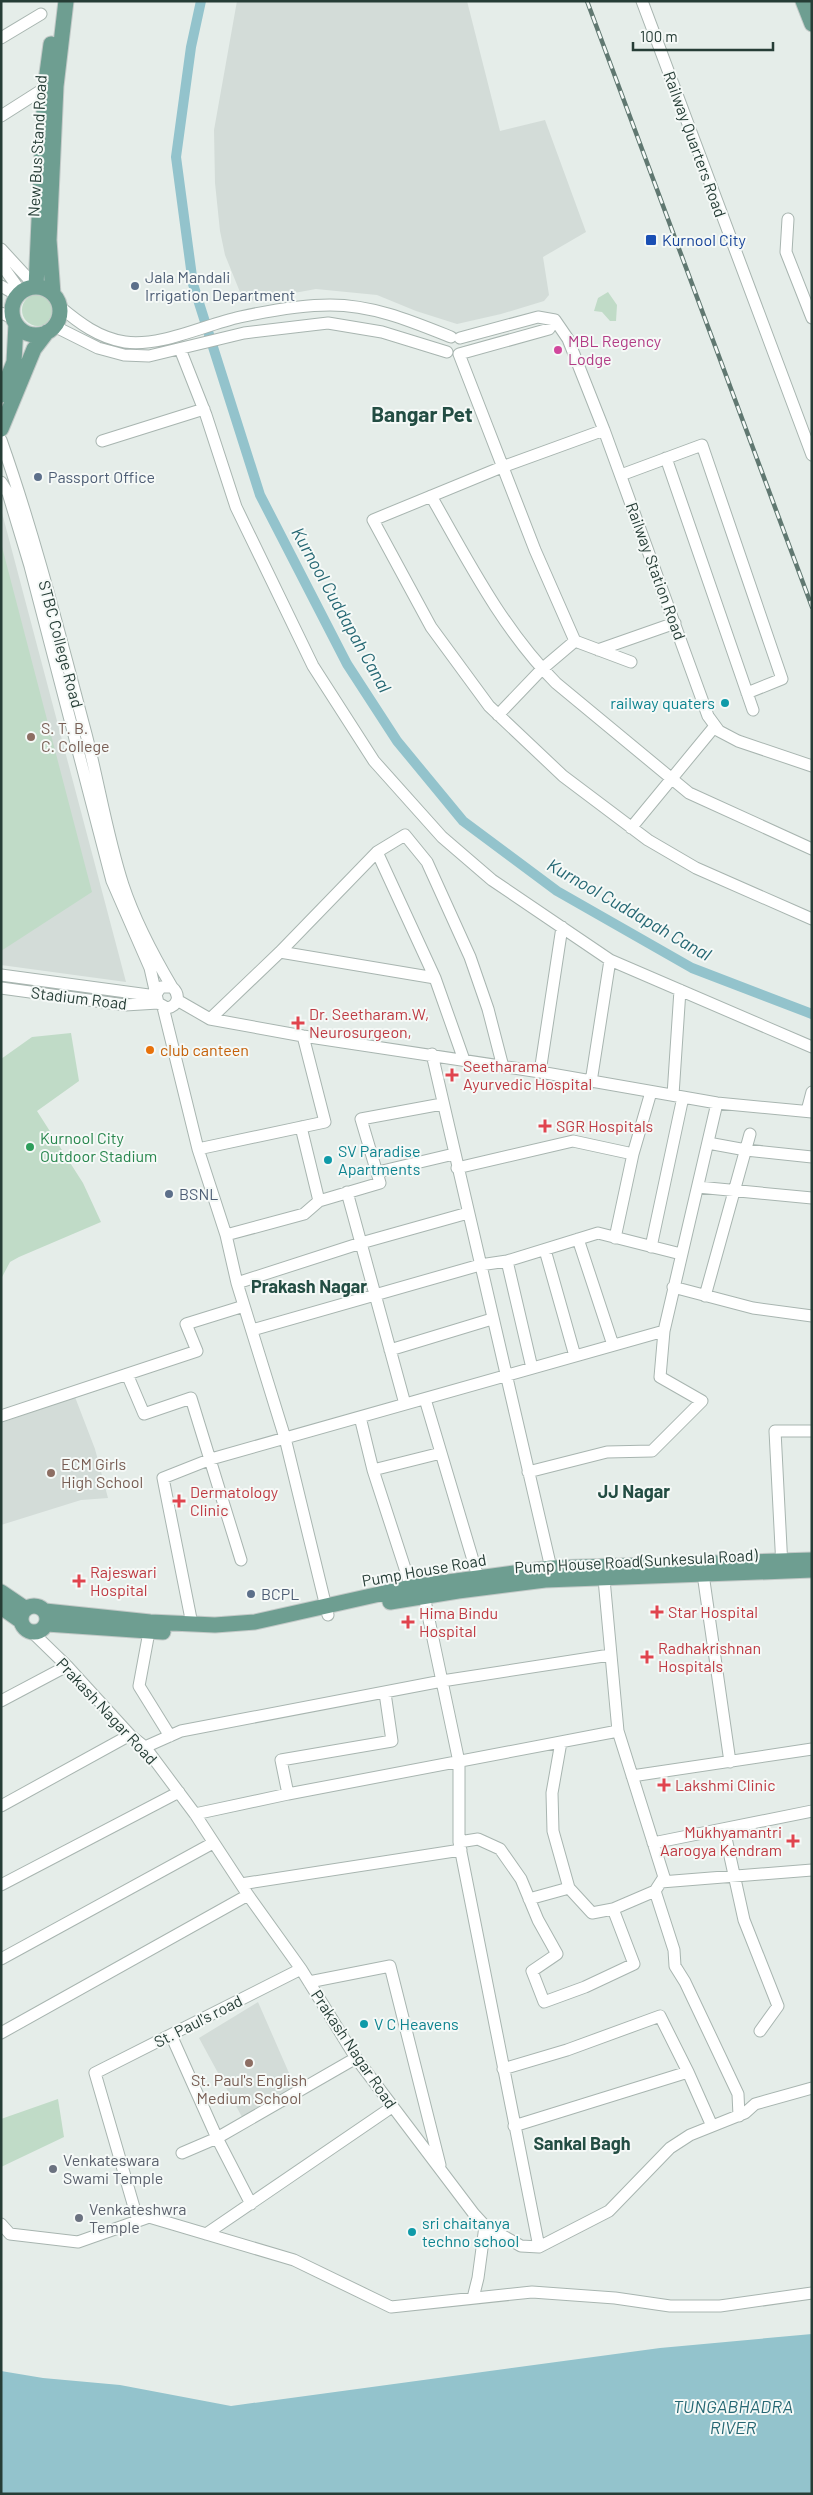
<svg xmlns="http://www.w3.org/2000/svg" width="813" height="2495" viewBox="0 0 813 2495" font-family="Barlow,sans-serif">
	<style>
		.built { fill: #d3dcd8 }
		.green { fill: #c0dbc7 }
		.water { fill: #93c3cc }
		.lines { fill: none; stroke-linecap: round; stroke-linejoin: round }
		.canal { stroke: #93c3cc; stroke-width: 10 }
		.minor-casing { stroke: #a8b5b0; stroke-width: 13 }
		.major-casing { stroke: #c2c9c7; stroke-width: 17 }
		.minor { stroke: #fff; stroke-width: 11 }
		.major { stroke: #6e9e91; stroke-width: 15 }
		.rail-casing { stroke: #607871; stroke-width: 4.5 }
		.rail { stroke: #f5f9f7; stroke-width: 2.5; stroke-dasharray: 8; stroke-linecap: butt }
		.transit-dot { fill: #1a4fb4; stroke: #f5f9f7; stroke-width: 2 }
		.service-dot { fill: #5c6f8a; stroke: #f5f9f7; stroke-width: 2 }
		.hotel-dot { fill: #d1479c; stroke: #f5f9f7; stroke-width: 2 }
		.culture-dot { fill: #0f9aa8; stroke: #f5f9f7; stroke-width: 2 }
		.education-dot { fill: #8d6e63; stroke: #f5f9f7; stroke-width: 2 }
		.health-dot { fill: #e0444e; stroke: #f5f9f7; stroke-width: 2 }
		.food-dot { fill: #e8710a; stroke: #f5f9f7; stroke-width: 2 }
		.leisure-dot { fill: #2e9e5b; stroke: #f5f9f7; stroke-width: 2 }
		.worship-dot { fill: #6b7280; stroke: #f5f9f7; stroke-width: 2 }
		.labels { text-anchor: middle; stroke-width: 4; stroke-linejoin: round; paint-order: stroke }
		.street-label { font-size: 16px; fill: #263d36; stroke: #f5f9f7 }
		.transit-label { font-size: 16px; fill: #164399; stroke: #f5f9f7; text-anchor: start }
		.service-label { font-size: 16px; fill: #4e5e75; stroke: #f5f9f7; text-anchor: start }
		.hotel-label { font-size: 16px; fill: #b23c85; stroke: #f5f9f7; text-anchor: start }
		.culture-label { font-size: 16px; fill: #0d838f; stroke: #f5f9f7; text-anchor: start }
		.education-label { font-size: 16px; fill: #785e54; stroke: #f5f9f7; text-anchor: start }
		.health-label { font-size: 16px; fill: #be3a42; stroke: #f5f9f7; text-anchor: start }
		.food-label { font-size: 16px; fill: #c56008; stroke: #f5f9f7; text-anchor: start }
		.leisure-label { font-size: 16px; fill: #27864d; stroke: #f5f9f7; text-anchor: start }
		.worship-label { font-size: 16px; fill: #5b616d; stroke: #f5f9f7; text-anchor: start }
		.water-label { font-size: 18px; font-style: italic; fill: #256773; stroke: #f5f9f7 }
		.neighbourhood-label { font-size: 18px; font-weight: bold; fill: #234d43; stroke: #f5f9f7 }
		.district-label { font-size: 21px; font-weight: bold; fill: #234d43; stroke: #f5f9f7 }
	</style>
	<rect width="100%" height="100%" fill="#e5ede9"/>
	<path class="built" d="M237 1H467L500 131 545 120 586 232 543 257 549 295 544 301 501 314 457 324 416 311 377 295 316 289 244 302 225 255 220 231 215 183 214 130Z
		M1 509 126 982 1 965Z
		M75 1397 95 1449 108 1498 81 1500 1 1525V1423Z
		M258 2002 296 2089 242 2117 199 2038Z"/>
	<path class="green" d="M608 292 617 305 616 321H610L602 312 594 311 598 298Z
		M22 310a16 16 0 1 1 32 0a16 16 0 1 1-32 0Z
		M1 543 92 892 1 951Z
		M71 1033 79 1081 37 1111 83 1183 101 1222 19 1257 10 1262 1 1279V1059L32 1037Z
		M58 2099 64 2137 1 2167V2119Z"/>
	<path class="water" d="M812 2334V2494H1V2371L43 2378 120 2385 231 2406 660 2348Z"/>
	<g class="lines">
		<path class="canal" d="M201 1 191 47 176 157 193 284 260 495 347 664 397 741 463 821 557 891 692 968 812 1014"/>
		<g class="minor-casing">
			<path id="minor" d="M642 1 812 455
				M1 38 41 14
				M1 116 45 88
				M788 219 786 252 812 318
				M1 249 36 287
				M1 264 21 292
				M1 286 17 295
				M59 306C79 323 99 338 125 342 161 347 204 325 240 317 268 311 301 305 330 305 373 305 411 321 451 337
				M1 313 13 318
				M555 320 549 329 459 354 535 550 575 641 631 662
				M54 326 98 348 124 355 149 356 244 333 328 323 382 332 447 352
				M460 338 538 317 555 320 568 339 604 430 708 716 719 731 738 741 812 766
				M180 349 206 415 236 507 313 666 374 761 442 837 492 880 610 960 812 1047
				M604 430 502 467 373 520 431 627 489 706 563 776 648 840 696 868 812 919
				M1 440C35 536 60 636 86 734 99 784 107 836 123 885 135 921 153 955 172 987
				M102 441 204 409
				M666 458 753 710
				M621 475 702 445 782 679 747 693
				M1 482 8 493 30 566 112 881 150 968 158 1003 167 1008C178 1006 181 995 172 987H161L157 993
				M431 496C468 561 503 630 556 683L689 793 812 849
				M598 650 675 623
				M498 715 542 669 575 641
				M631 828 715 726
				M377 852 435 978 464 1060
				M280 952 435 978
				M1 975 156 996
				M1 988 125 1005 158 1003
				M177 1000 210 1019 303 1036 540 1072 717 1103 812 1112
				M163 1007 198 1149 226 1235 237 1283 285 1438 328 1615
				M210 1019 280 952 377 852 405 835 427 862 470 957 488 1009 503 1067
				M432 1054 551 1568
				M540 1072 562 927
				M591 1082 610 960
				M673 1095 680 990
				M807 1111 812 1092
				M708 1143 746 1150 812 1157
				M198 1149 325 1122 303 1036
				M633 1154 651 1092
				M457 1168 573 1141 633 1154 615 1238
				M378 1172 454 1154
				M698 1187 812 1198
				M347 1192 405 1404
				M319 1201 380 1183 361 1119 442 1104
				M226 1235 304 1214 319 1201 301 1127
				M578 1239 613 1345
				M651 1247 683 1097
				M545 1250 575 1356
				M507 1261 532 1368
				M237 1283 361 1243 468 1213
				M673 1287 753 1308 812 1316
				M705 1296 750 1134
				M252 1330 480 1265 507 1261 598 1233 681 1254
				M390 1350 492 1319
				M127 1374 144 1414 191 1398 241 1560
				M425 1399 478 1577
				M1 1416 197 1351 186 1324 244 1306
				M360 1417 373 1470 411 1587 424 1596 459 1762V1842L539 2247
				M373 1470 441 1453
				M528 1472 607 1452 652 1451 702 1401 660 1377 664 1331 717 1103
				M782 1567 775 1431H812
				M703 1574 730 1762
				M604 1579 618 1731 664 1877 655 1891
				M192 1624 163 1478 211 1459 664 1331
				M149 1632 139 1686 170 1736
				M33 1633 67 1666 130 1735 145 1747 195 1814 248 1895 301 1969 356 2058 474 2214 485 2226 521 2246 539 2247 609 2211 670 2148 690 2135 745 2113 755 2104 812 2088
				M1 1701 67 1666
				M561 1742 552 1793 553 1831 569 1888
				M145 1747 181 1731 442 1681 610 1655
				M632 1776 812 1749
				M288 1794 281 1760 392 1741 385 1693
				M1 1806 130 1735
				M195 1814 288 1794 618 1731
				M724 1829 744 1920 778 2006 760 2031
				M459 1842 478 1839 500 1849 521 1879 538 1920 557 1954 532 1971 544 2002 585 1987 634 1964 613 1909 655 1891 674 1950 675 1966 685 1982 738 2094 739 2116
				M653 1843 812 1811
				M661 1882 812 1870
				M241 1884 461 1850
				M1 1885 179 1792
				M529 1899 569 1888 592 1913 613 1909
				M1 1959 213 1843
				M309 1982 390 1966 440 2165
				M1 2033 248 1895
				M171 2035 217 2138 251 2204
				M503 2069 567 2050 660 2016 688 2072
				M514 2126 688 2072 712 2126
				M182 2153 217 2138 356 2058
				M138 2221 95 2073 301 1969
				M1 2224 10 2234 78 2242 149 2217 294 2260 391 2307 532 2292 615 2298 670 2306H720L812 2293
				M206 2234 392 2107
				M473 2298 478 2278 485 2226"/>
		</g>
		<g class="major-casing">
			<path id="major" d="M803 1 812 24
				M36 287 45 88 51 44
				M12 311a24 24 0 1 1 48 0a24 24 0 1 1-48 0Z
				M53 294 49 240 56 86 66 1
				M1 395 14 362 16 324
				M1 429 34 349 47 332
				M1 1592 26 1609
				M390 1602 458 1591 545 1580 812 1570
				M21 1619a13 13 0 1 1 26 0a13 13 0 1 1-26 0Z
				M1 1607 21 1621
				M45 1611 150 1622 215 1625 255 1622 411 1587 551 1568 812 1560
				M47 1624 163 1632"/>
		</g>
		<use href="#minor" class="minor"/>
		<use href="#major" class="major"/>
		<g class="rail-casing">
			<path id="rail" d="M587 1 812 607"/>
		</g>
		<use href="#rail" class="rail"/>
	</g>
	<rect class="transit-dot" x="645" y="234" width="12" height="12" rx="2.5"/>
	<g class="service-dot">
		<circle cx="135" cy="286" r="5"/>
		<circle cx="38" cy="477" r="5"/>
		<circle cx="169" cy="1194" r="5"/>
		<circle cx="251" cy="1594" r="5"/>
	</g>
	<circle class="hotel-dot" cx="558" cy="350" r="5"/>
	<g class="culture-dot">
		<circle cx="725" cy="703" r="5"/>
		<circle cx="328" cy="1160" r="5"/>
		<circle cx="364" cy="2024" r="5"/>
		<circle cx="412" cy="2232" r="5"/>
	</g>
	<g class="education-dot">
		<circle cx="31" cy="737" r="5"/>
		<circle cx="51" cy="1473" r="5"/>
		<circle cx="249" cy="2063" r="5"/>
	</g>
	<g class="health-dot">
		<path d="M295.5 1015.5h5v5h5v5h-5v5h-5v-5h-5v-5h5z"/>
		<path d="M449.5 1067.5h5v5h5v5h-5v5h-5v-5h-5v-5h5z"/>
		<path d="M542.5 1118.5h5v5h5v5h-5v5h-5v-5h-5v-5h5z"/>
		<path d="M176.5 1493.5h5v5h5v5h-5v5h-5v-5h-5v-5h5z"/>
		<path d="M76.5 1573.5h5v5h5v5h-5v5h-5v-5h-5v-5h5z"/>
		<path d="M654.5 1604.5h5v5h5v5h-5v5h-5v-5h-5v-5h5z"/>
		<path d="M405.5 1614.5h5v5h5v5h-5v5h-5v-5h-5v-5h5z"/>
		<path d="M644.5 1649.5h5v5h5v5h-5v5h-5v-5h-5v-5h5z"/>
		<path d="M661.5 1777.5h5v5h5v5h-5v5h-5v-5h-5v-5h5z"/>
		<path d="M790.5 1833.5h5v5h5v5h-5v5h-5v-5h-5v-5h5z"/>
	</g>
	<circle class="food-dot" cx="150" cy="1050" r="5"/>
	<circle class="leisure-dot" cx="30" cy="1147" r="5"/>
	<g class="worship-dot">
		<circle cx="53" cy="2169" r="5"/>
		<circle cx="79" cy="2218" r="5"/>
	</g>
	<g class="labels">
		<g class="street-label">
			<text transform="translate(695 144) rotate(70)" y="6">Railway Quarters Road</text>
			<text transform="translate(37 146) rotate(-87)" y="6">New Bus Stand Road</text>
			<text transform="translate(656 571) rotate(70)" y="6">Railway Station Road</text>
			<text transform="translate(61 644) rotate(75)" y="6">STBC College Road</text>
			<text transform="translate(79 998) rotate(7)" y="6">Stadium Road</text>
			<text transform="translate(636 1561) rotate(-3)" y="6">Pump House Road(Sunkesula Road)</text>
			<text transform="translate(424 1570) rotate(-10)" y="6">Pump House Road</text>
			<text transform="translate(107 1711) rotate(47)" y="6">Prakash Nagar Road</text>
			<text transform="translate(198 2021) rotate(-27)" y="6">St. Paul's road</text>
			<text transform="translate(354 2049) rotate(56)" y="6">Prakash Nagar Road</text>
		</g>
		<g class="transit-label">
			<text x="662" y="246">Kurnool City</text>
		</g>
		<g class="service-label">
			<text x="145" y="283">Jala Mandali<tspan x="145" dy="18">Irrigation Department</tspan></text>
			<text x="48" y="483">Passport Office</text>
			<text x="179" y="1200">BSNL</text>
			<text x="261" y="1600">BCPL</text>
		</g>
		<g class="hotel-label">
			<text x="568" y="347">MBL Regency<tspan x="568" dy="18">Lodge</tspan></text>
		</g>
		<g class="culture-label">
			<text x="715" y="709" text-anchor="end">railway quaters</text>
			<text x="338" y="1157">SV Paradise<tspan x="338" dy="18">Apartments</tspan></text>
			<text x="374" y="2030">V C Heavens</text>
			<text x="422" y="2229">sri chaitanya<tspan x="422" dy="18">techno school</tspan></text>
		</g>
		<g class="education-label">
			<text x="41" y="734">S. T. B.<tspan x="41" dy="18">C. College</tspan></text>
			<text x="61" y="1470">ECM Girls<tspan x="61" dy="18">High School</tspan></text>
			<text x="249" y="2086" text-anchor="middle">St. Paul's English<tspan x="249" dy="18">Medium School</tspan></text>
		</g>
		<g class="health-label">
			<text x="309" y="1020">Dr. Seetharam.W,<tspan x="309" dy="18">Neurosurgeon,</tspan></text>
			<text x="463" y="1072">Seetharama<tspan x="463" dy="18">Ayurvedic Hospital</tspan></text>
			<text x="556" y="1132">SGR Hospitals</text>
			<text x="190" y="1498">Dermatology<tspan x="190" dy="18">Clinic</tspan></text>
			<text x="90" y="1578">Rajeswari<tspan x="90" dy="18">Hospital</tspan></text>
			<text x="668" y="1618">Star Hospital</text>
			<text x="419" y="1619">Hima Bindu<tspan x="419" dy="18">Hospital</tspan></text>
			<text x="658" y="1654">Radhakrishnan<tspan x="658" dy="18">Hospitals</tspan></text>
			<text x="675" y="1791">Lakshmi Clinic</text>
			<text x="782" y="1838" text-anchor="end">Mukhyamantri<tspan x="782" dy="18">Aarogya Kendram</tspan></text>
		</g>
		<g class="food-label">
			<text x="160" y="1056">club canteen</text>
		</g>
		<g class="leisure-label">
			<text x="40" y="1144">Kurnool City<tspan x="40" dy="18">Outdoor Stadium</tspan></text>
		</g>
		<g class="worship-label">
			<text x="63" y="2166">Venkateswara<tspan x="63" dy="18">Swami Temple</tspan></text>
			<text x="89" y="2215">Venkateshwra<tspan x="89" dy="18">Temple</tspan></text>
		</g>
		<g class="water-label">
			<text transform="translate(341 610) rotate(61)" y="6">Kurnool Cuddapah Canal</text>
			<text transform="translate(629 910) rotate(30)" y="6">Kurnool Cuddapah Canal</text>
			<text x="733" y="2413">TUNGABHADRA<tspan x="733" dy="21">RIVER</tspan></text>
		</g>
		<g class="neighbourhood-label">
			<text x="309" y="1293">Prakash Nagar</text>
			<text x="634" y="1498">JJ Nagar</text>
			<text x="582" y="2150">Sankal Bagh</text>
		</g>
		<g class="district-label">
			<text x="422" y="422">Bangar Pet</text>
		</g>
	</g>
	<rect width="813" height="2495" fill="none" stroke="#263d36" stroke-width="5"/>
	<path d="M633 42v8h140v-8" fill="none" stroke="#263d36" stroke-width="2.5"/>
	<text x="640" y="42" font-size="15" fill="#263d36" stroke="#f5f9f7" stroke-width="4" paint-order="stroke">100 m</text>
</svg>
